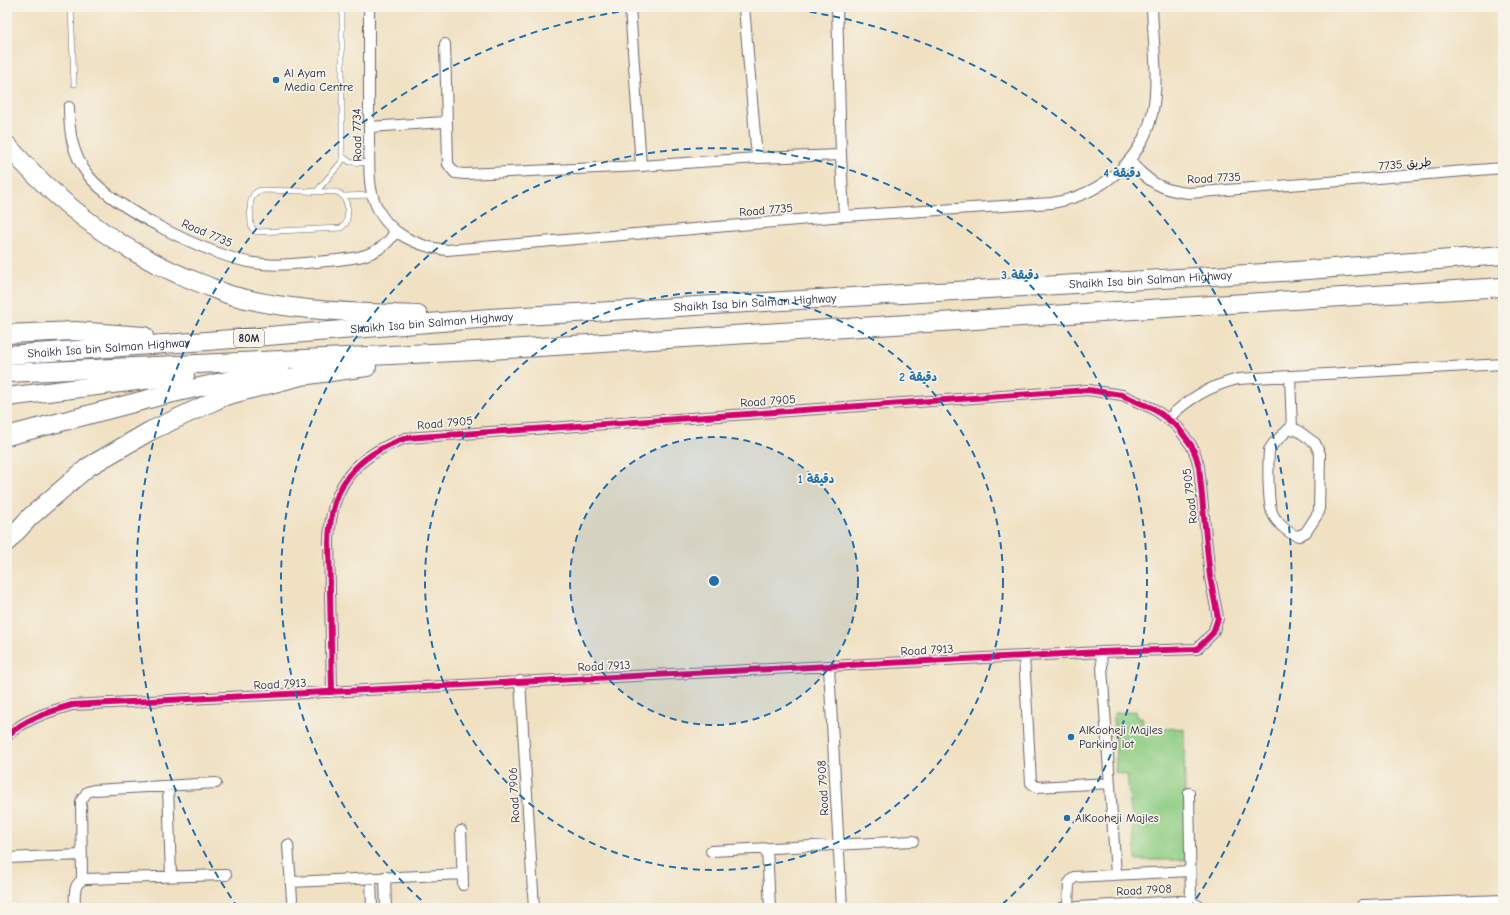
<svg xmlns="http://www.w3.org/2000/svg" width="1510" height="915" viewBox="0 0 1510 915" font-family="'Comic Neue','Playpen Sans Arabic',sans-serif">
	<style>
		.green { fill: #8ecd83; stroke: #58785f }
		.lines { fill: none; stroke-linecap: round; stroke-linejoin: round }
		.service-casing { stroke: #6a656b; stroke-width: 6 }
		.minor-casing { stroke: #6a656b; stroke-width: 12 }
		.motorway-casing { stroke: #6a656b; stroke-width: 20 }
		.service { stroke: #fff; stroke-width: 5 }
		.minor { stroke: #fff; stroke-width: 10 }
		.motorway { stroke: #fff; stroke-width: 18 }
		.cycleway-casing { stroke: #f7f3e8; stroke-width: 8 }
		.cycleway { stroke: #d6006c; stroke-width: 6 }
		.ring { fill: none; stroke: #1f6fb2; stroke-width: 2; stroke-dasharray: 7 5 }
		.poi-dot { fill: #1f6fb2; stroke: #f7f3e8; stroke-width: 1.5 }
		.labels { text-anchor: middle; stroke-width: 3.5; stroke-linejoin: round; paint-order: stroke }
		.shield { fill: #f7f3e8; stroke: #62616f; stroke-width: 1 }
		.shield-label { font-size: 11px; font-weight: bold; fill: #22223b }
		.poi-label { font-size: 12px; fill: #22223b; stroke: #f7f3e8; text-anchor: start }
		.street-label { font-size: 12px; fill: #22223b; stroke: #f7f3e8 }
		.centre { fill: #1f6fb2; stroke: #f7f3e8; stroke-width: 2 }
		.ring-label { font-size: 12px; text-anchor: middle; font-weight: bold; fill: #1f6fb2; stroke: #f7f3e8; stroke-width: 3.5; stroke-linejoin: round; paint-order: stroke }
	</style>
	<rect width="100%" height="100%" fill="#f7f3e8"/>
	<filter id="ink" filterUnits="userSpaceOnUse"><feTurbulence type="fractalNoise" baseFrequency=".025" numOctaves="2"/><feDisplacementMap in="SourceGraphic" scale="8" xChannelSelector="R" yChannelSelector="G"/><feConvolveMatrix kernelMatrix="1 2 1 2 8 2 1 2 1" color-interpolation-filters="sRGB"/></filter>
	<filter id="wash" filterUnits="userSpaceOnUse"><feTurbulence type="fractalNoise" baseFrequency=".012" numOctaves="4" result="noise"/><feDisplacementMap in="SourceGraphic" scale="16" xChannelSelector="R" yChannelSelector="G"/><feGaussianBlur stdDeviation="0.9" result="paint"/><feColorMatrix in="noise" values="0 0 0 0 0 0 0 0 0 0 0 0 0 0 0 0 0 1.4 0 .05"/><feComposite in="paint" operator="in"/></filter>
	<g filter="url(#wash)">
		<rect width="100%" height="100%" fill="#f0e1c3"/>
		<path class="green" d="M1136 711 1137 718H1143L1141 731 1174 728 1184 729 1186 860H1136L1127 775 1115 772 1116 760 1113 718 1115 713Z"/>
	</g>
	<g filter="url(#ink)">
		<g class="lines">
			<g class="service-casing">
				<path id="service" d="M71 7 74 84
					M342 7V156L350 162 370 163
					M261 190 337 192C349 197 349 213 346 223L341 228 257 232 252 228 251 225C251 212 246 194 261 190Z
					M317 191 344 159
					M344 196 372 195"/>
			</g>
			<g class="minor-casing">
				<path id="minor" d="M369 7C369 52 369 97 369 142 370 162 367 186 376 205 388 234 418 247 447 250L844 216 1052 203C1104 194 1146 158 1154 104 1158 73 1153 39 1152 7
					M630 7 641 166
					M744 7 757 158
					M837 7 841 155 844 216
					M445 44 448 164 455 173 465 174 641 166 757 158 841 155
					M69 107C69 132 72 154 88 175 114 209 212 257 254 263 278 267 303 263 327 261 353 259 381 257 395 232
					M369 127 445 122
					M1130 161C1147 181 1162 191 1189 193L1503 168
					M1290 376 1292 429
					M1168 419C1188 398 1210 386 1238 379L1503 364
					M1289 429 1297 430 1315 443 1320 454 1319 512 1306 532 1299 536C1288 535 1273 519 1271 509 1268 497 1268 463 1269 450L1273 444Z
					M1101 652 1116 875
					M1024 656 1031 783 1037 787 1110 783
					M829 667 842 908
					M520 681 534 908
					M7 736C25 719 48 712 72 705L1101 652 1197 649 1213 633 1218 618 1210 577 1199 467 1196 456 1191 445 1177 426 1154 409 1122 395 1088 390 406 438C354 456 330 487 329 542L332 692
					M168 786 171 876
					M1189 793 1191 902
					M461 831 463 885
					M288 845 292 899
					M767 848 770 908
					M711 851 913 841
					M7 858 82 855
					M385 877 386 908
					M371 878 372 908
					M82 879 81 801 87 792 94 790 216 783
					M291 882 463 874
					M1362 905 1503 900
					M1068 907 1069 883 1074 877 1190 871
					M75 908C75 897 72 883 85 879L226 875
					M1061 908 1181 901 1191 902 1203 908"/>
			</g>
			<g class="motorway-casing">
				<g id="motorway">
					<path d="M7 145C61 207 123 254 200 283 211 287 222 293 234 296 293 312 357 312 418 315"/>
					<path d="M7 334 75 331 144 336"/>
					<path id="s1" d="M7 355 207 341 490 318 1282 272 1503 255"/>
					<path d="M7 373 475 351 1503 287"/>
					<path d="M7 397 185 375"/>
					<path d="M7 436 160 396 280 369"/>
					<path d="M7 542 30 517 88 467 150 431 225 396 301 376 367 367"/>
				</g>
			</g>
			<use href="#service" class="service"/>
			<use href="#minor" class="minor"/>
			<use href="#motorway" class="motorway"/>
			<g class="cycleway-casing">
				<path id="cycleway" d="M7 736C25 719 48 712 72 705L1101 652 1197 649 1213 633 1218 618 1210 577 1199 467 1196 456 1191 445 1177 426 1154 409 1122 395 1088 390 406 438C354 456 330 487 329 542L332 692"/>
			</g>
			<use href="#cycleway" class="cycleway"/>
		</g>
	</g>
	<circle cx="714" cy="581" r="144" fill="#1f6fb2" fill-opacity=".12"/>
	<g class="ring">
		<circle cx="714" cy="581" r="144"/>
		<circle cx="714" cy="581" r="289"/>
		<path d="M430 908A433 433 0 1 1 998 908"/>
		<path d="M238 908A577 577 0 0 1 654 7M774 7A577 577 0 0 1 1190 908"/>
	</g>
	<g class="poi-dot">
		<circle cx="276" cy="80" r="4"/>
		<circle cx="1071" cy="737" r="4"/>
		<circle cx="1067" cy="818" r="4"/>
	</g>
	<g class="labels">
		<rect class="shield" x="234" y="329" width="30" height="18" rx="3"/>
		<g class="shield-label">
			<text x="249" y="342">80M</text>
		</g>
		<g class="poi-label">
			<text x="284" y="77">Al Ayam<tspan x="284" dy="14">Media Centre</tspan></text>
			<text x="1079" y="734">AlKooheji Majles<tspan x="1079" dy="14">Parking lot</tspan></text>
			<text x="1075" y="822">AlKooheji Majles</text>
		</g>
		<g class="street-label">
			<text transform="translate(357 135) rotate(-91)" y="4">Road 7734</text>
			<text transform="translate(1405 164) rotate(-5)" y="4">طريق 7735</text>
			<text transform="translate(1214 178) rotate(-3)" y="4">Road 7735</text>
			<text transform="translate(766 210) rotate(-5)" y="4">Road 7735</text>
			<text transform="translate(207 233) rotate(23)" y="4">Road 7735</text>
			<text dy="4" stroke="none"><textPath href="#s1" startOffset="1146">Shaikh Isa bin Salman Highway</textPath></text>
			<text dy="4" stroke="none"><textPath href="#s1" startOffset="750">Shaikh Isa bin Salman Highway</textPath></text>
			<text dy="4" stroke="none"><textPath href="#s1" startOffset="426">Shaikh Isa bin Salman Highway</textPath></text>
			<text dy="4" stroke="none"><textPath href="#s1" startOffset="102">Shaikh Isa bin Salman Highway</textPath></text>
			<text transform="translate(768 401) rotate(-4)" y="4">Road 7905</text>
			<text transform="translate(445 423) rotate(-5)" y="4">Road 7905</text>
			<text transform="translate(1190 496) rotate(-97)" y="4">Road 7905</text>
			<text transform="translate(927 650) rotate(-3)" y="4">Road 7913</text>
			<text transform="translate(604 666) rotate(-3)" y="4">Road 7913</text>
			<text transform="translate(280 684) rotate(-3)" y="4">Road 7913</text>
			<text transform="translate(823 788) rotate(-93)" y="4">Road 7908</text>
			<text transform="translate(514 795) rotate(-93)" y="4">Road 7906</text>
			<text transform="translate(1144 890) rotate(-3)" y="4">Road 7908</text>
		</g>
	</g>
	<circle cx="714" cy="581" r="6" class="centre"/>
	<g class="ring-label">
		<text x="1122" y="177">4 دقيقة</text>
		<text x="1020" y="279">3 دقيقة</text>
		<text x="918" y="381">2 دقيقة</text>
		<text x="816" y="483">1 دقيقة</text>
	</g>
	<rect width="1510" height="915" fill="none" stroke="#f7f3e8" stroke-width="24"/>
</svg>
